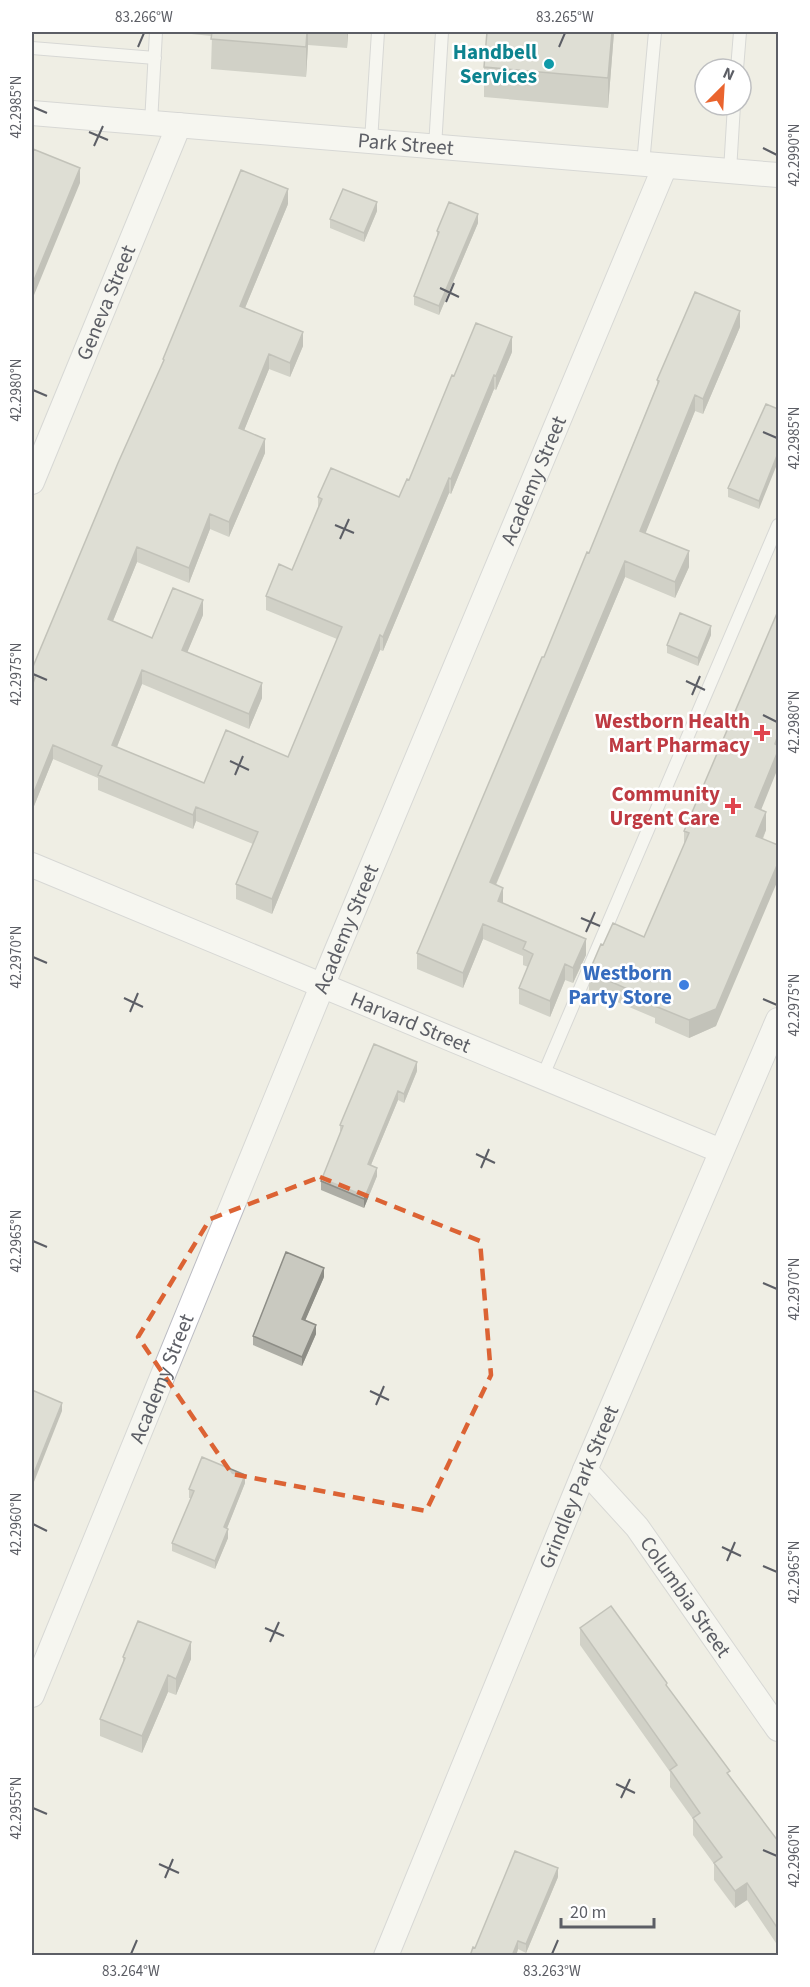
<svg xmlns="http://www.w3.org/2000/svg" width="810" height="1987" viewBox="0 0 810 1987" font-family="'Source Sans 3',sans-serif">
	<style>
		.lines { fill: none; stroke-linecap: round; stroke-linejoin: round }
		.lane-casing { stroke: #bbbcc3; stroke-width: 14 }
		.street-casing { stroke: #bbbcc3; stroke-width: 26 }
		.lane { stroke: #fff; stroke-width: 12 }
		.street { stroke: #fff; stroke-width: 24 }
		.wall { fill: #adada5 }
		.shaded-wall { fill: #8d8d86 }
		.building { fill: #c9c9c0; stroke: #8d8d86; stroke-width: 1.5 }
		.marked { fill: none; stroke: #dc6334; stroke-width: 4.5; stroke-dasharray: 12 8; stroke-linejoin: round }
		.ticks { fill: none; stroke: #5c5e65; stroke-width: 2 }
		.culture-dot { fill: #0f9aa8; stroke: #fff; stroke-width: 2 }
		.health-dot { fill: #e0444e; stroke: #fff; stroke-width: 2 }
		.shop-dot { fill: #3f7fe0; stroke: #fff; stroke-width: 2 }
		.labels { text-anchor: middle; stroke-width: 5; stroke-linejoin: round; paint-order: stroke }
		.culture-label { font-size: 21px; font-weight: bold; fill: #0d838f; stroke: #fff; text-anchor: end }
		.street-label { font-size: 21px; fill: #5c5e65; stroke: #fff }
		.health-label { font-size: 21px; font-weight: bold; fill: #be3a42; stroke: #fff; text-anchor: end }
		.shop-label { font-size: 21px; font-weight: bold; fill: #366cbe; stroke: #fff; text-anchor: end }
		.neatline { fill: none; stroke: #5c5e65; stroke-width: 2 }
		.ticks-label { font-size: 15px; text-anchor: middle; fill: #5c5e65 }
	</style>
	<rect width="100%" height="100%" fill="#efeee4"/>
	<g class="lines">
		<g class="lane-casing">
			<path id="lane" d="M32 48 155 58
				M737 69 740 32
				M151 123 156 32
				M371 141 378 32
				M435 147 442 32
				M643 164 655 32
				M730 171 734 105
				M542 1078 778 525"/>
		</g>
		<g class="street-casing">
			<g id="street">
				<path id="s1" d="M32 113 778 175"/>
				<path id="s2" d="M32 482 179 125"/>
				<path id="s3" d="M32 865 721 1151"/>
				<path id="s4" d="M585 1470 637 1527 778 1729"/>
				<path id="s5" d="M32 1695 334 957 665 166"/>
				<path id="s6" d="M386 1956 585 1470 778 1020"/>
			</g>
		</g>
		<use href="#lane" class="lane"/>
		<use href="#street" class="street"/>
	</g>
	<path class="wall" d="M171 32H348L347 48 308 45 306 77 211 69 212 36Z
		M614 32 608 108 484 97V67Z
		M288 204 245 308 303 346 290 377 269 369 244 430 265 453 229 537 210 529 189 583 137 562 113 621 152 638 203 615 187 652 262 698 249 729 142 684 117 747 204 783 288 757 337 639 266 610V596L292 570 318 508V497H399L409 480 454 376 512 352 496 390 494 389 451 494 449 493 383 651 380 650 272 914 236 899V884L253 844 196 821 193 829 98 790V778L53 759 32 811V669L163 363V359Z
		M377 211 364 242 330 228V219Z
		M478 223 439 315 414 305V296L437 239V231Z
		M740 327 703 414 695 411 645 533 689 567 675 598 625 577 496 885 503 904 586 955 573 983 565 980 550 1017 519 1004V988L528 967 523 965V956L483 939 463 988 417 969V953L589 553 657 385V380Z
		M766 404 759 509 728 497V488Z
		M711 635 698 666 667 653V645Z
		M766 830 763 839 716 1026 689 1038 655 1023V1018L589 990V972L603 945 644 937 684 845V831Z
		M417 1071 404 1103 398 1100 371 1165 377 1176 364 1208 321 1190V1181L340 1134V1125Z
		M324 1277 305 1320 316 1334 302 1366 253 1345V1336Z
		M245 1483 227 1528 228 1538 215 1569 172 1551V1543L191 1498H189V1489Z
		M580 1628 667 1687 730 1776 778 1841V1946L747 1900 735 1908 714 1880V1864L693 1835V1819L670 1787V1772L580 1645Z
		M123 1657 191 1659 176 1695 168 1692 142 1753 100 1736V1719L123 1664Z
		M558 1877 526 1953 518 1949 516 1956H470Z"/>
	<path class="shaded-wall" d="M307 32H308V45L306 77V47Z
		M347 32H348L347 48Z
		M612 32H614L608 108V78Z
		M80 168V183L32 300V285Z
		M288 189V204L240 320V306Z
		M377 202V211L364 242V233Z
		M478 214V223L439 315V306Z
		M740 311V327L703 414V399Z
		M303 332V346L290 377V363Z
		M512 337V352L496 390V376Z
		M269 354V369L239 443V428Z
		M494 375V389L451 494V479Z
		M695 395V411L640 547V531Z
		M265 439V453L229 537V522Z
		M778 453V462L759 509V501Z
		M449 478V493L383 651V637Z
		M210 514V529L189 583V568Z
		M137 547V562L108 633V619Z
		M689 551V567L675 598V582Z
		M625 561V577L490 898V882Z
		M203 600V615L182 665V650Z
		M711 626V635L698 666V658Z
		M380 635V650L272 914V899Z
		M142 670V684L112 759V745Z
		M262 683V698L249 729V714Z
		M778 735V768L755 825V807L775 744Z
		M53 745V759L32 811V797Z
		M196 807V821L193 829V815Z
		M766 812V830L756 853V836Z
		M778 863V880L716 1026 689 1038V1020Z
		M503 888V904L498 901Z
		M483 924V939L463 988V973Z
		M586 939V955L573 983V968Z
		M565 964V980L550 1017V1001Z
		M417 1062V1071L404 1103V1094Z
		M398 1091V1100L368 1172V1164Z
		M377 1168V1176L364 1208V1199Z
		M324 1268V1277L302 1328V1319Z
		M316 1325V1334L302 1366V1357Z
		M62 1403V1411L32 1487V1478Z
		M245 1475V1483L224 1536V1527Z
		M228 1529V1538L215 1569V1561Z
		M191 1642V1659L176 1695V1679Z
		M168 1675V1692L142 1753V1736Z
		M558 1868V1877L526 1953V1944Z
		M747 1883V1900L735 1908V1891Z
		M518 1941V1949L516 1956H512Z"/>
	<path class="building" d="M212 32H307L306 47 211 39Z
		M487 32H612L608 78 484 67Z
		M33 149 80 168 32 285V153Z
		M241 170 288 189 240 306 303 332 290 363 269 354 239 428 265 439 229 522 210 514 189 568 137 547 108 619 152 638 173 588 203 600 182 650 262 683 249 714 142 670 112 745 204 783 226 730 288 757 342 627 266 596 279 564 292 570 322 499 318 497 331 468 399 497 407 479 409 480 452 375 454 376 476 323 512 337 496 376 494 375 451 479 449 478 383 637 380 635 272 899 236 884 258 832 196 807 193 815 98 775 102 766 53 745 32 797V686L36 675 32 674V669L118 463 164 360 163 359Z
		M343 189 377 202 364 233 330 219Z
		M449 202 478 214 439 306 414 296 439 232 437 231Z
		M695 292 740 311 703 399 695 395 640 531 689 551 675 582 625 561 490 882 503 888 498 901 586 939 573 968 565 964 550 1001 519 988 533 954 523 949 526 942 483 924 463 973 417 953 542 657H544L587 552 589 553 659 381 657 380Z
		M766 404 778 409V453L759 501 728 488Z
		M778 611V735L775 744 778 746V751L755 807 766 812 756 836 778 845V863L716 1009 689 1020 655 1006 657 1002 589 972 601 944 603 945 613 923 644 937 689 833 684 831Z
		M680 613 711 626 698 658 667 645Z
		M374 1044 417 1062 404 1094 398 1091 368 1164 377 1168 364 1199 321 1181 343 1126 340 1125Z
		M286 1252 324 1268 302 1319 316 1325 302 1357 253 1336Z
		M32 1390 62 1403 32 1478Z
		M202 1457 245 1475 224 1527 228 1529 215 1561 172 1543 194 1491 189 1489Z
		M611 1606 667 1683 666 1685 730 1771 727 1773 778 1841V1929L747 1883 735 1891 714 1863 722 1857 693 1818 700 1813 670 1770 677 1765 580 1628Z
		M138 1621 191 1642 176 1679 168 1675 142 1736 100 1719 125 1658 123 1657Z
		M515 1851 558 1868 526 1944 518 1941 512 1956H470L473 1947 475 1948Z"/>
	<path d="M0 0H810V1987H0ZM320 1177 480 1241 491 1375 426 1511 232 1474 138 1337 210 1219Z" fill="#efeee4" fill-opacity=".55" fill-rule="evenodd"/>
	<path class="marked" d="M320 1177 480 1241 491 1375 426 1511 232 1474 138 1337 210 1219Z"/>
	<path class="ticks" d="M138 47 144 33M559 47 565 33M33 107 47 113M89 132 108 140M94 146 103 126M763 148 777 155M440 288 459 297M446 302 454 283M33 390 47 396M763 432 777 438M335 525 354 533M340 539 349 519M33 674 47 680M686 681 705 690M692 695 700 676M763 715 777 722M230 761 249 770M235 775 243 756M581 918 600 926M586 932 595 912M33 957 47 963M124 998 143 1007M763 999 777 1005M130 1012 138 993M476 1154 495 1163M481 1168 489 1149M33 1241 47 1247M763 1283 777 1289M370 1391 389 1400M376 1405 384 1386M33 1524 47 1531M722 1547 741 1556M727 1561 735 1542M763 1566 777 1572M265 1628 284 1636M270 1642 279 1622M616 1784 635 1793M621 1798 630 1779M33 1808 47 1814M763 1850 777 1856M159 1864 179 1873M165 1878 173 1859M131 1954 137 1940M552 1954 558 1940"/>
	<circle class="culture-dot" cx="549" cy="64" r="6"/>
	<g class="health-dot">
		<path d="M759 724h6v6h6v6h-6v6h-6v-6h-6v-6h6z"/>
		<path d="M730 797h6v6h6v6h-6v6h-6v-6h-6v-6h6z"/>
	</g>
	<circle class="shop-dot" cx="684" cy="985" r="6"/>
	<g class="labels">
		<g class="culture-label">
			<text x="537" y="59">Handbell<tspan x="537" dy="24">Services</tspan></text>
		</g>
		<g class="street-label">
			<text dy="7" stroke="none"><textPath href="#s1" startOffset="375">Park Street</textPath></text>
			<text dy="7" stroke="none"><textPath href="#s2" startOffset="194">Geneva Street</textPath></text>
			<text dy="7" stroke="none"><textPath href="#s5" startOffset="1314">Academy Street</textPath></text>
			<text dy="7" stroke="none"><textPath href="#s5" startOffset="828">Academy Street</textPath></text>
			<text dy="7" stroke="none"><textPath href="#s3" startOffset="410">Harvard Street</textPath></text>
			<text dy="7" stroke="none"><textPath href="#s5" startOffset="342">Academy Street</textPath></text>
			<text dy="7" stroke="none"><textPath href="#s6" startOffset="507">Grindley Park Street</textPath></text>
			<text dy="7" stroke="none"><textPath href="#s4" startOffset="162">Columbia Street</textPath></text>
		</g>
		<g class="health-label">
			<text x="750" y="728">Westborn Health<tspan x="750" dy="24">Mart Pharmacy</tspan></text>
			<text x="720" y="801">Community<tspan x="720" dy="24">Urgent Care</tspan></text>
		</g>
		<g class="shop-label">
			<text x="672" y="980">Westborn<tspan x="672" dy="24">Party Store</tspan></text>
		</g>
	</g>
	<rect width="810" height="1987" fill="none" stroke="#ffffff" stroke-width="66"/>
	<g transform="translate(723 87) rotate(24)"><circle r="28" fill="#ffffff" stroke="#bebfc1" stroke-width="1.5"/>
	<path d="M0-4.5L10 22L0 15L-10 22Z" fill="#ea642e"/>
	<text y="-9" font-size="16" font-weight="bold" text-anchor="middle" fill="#5c5e65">N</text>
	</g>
	<path d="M561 1918v9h93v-9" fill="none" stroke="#5c5e65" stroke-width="3"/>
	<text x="570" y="1918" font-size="18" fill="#5c5e65" stroke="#ffffff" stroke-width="4.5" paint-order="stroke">20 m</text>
	<rect x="33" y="33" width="744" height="1921" class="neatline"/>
	<g class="ticks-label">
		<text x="144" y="22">83.266°W</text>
		<text x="565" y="22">83.265°W</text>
		<text transform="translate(16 107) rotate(-90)" y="5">42.2985°N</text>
		<text transform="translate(794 155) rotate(-90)" y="5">42.2990°N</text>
		<text transform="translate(16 390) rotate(-90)" y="5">42.2980°N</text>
		<text transform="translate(794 438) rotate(-90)" y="5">42.2985°N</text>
		<text transform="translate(16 674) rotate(-90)" y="5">42.2975°N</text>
		<text transform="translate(794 722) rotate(-90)" y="5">42.2980°N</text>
		<text transform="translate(16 957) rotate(-90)" y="5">42.2970°N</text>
		<text transform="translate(794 1005) rotate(-90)" y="5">42.2975°N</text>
		<text transform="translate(16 1241) rotate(-90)" y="5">42.2965°N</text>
		<text transform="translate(794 1289) rotate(-90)" y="5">42.2970°N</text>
		<text transform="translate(16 1524) rotate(-90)" y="5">42.2960°N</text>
		<text transform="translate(794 1572) rotate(-90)" y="5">42.2965°N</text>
		<text transform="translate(16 1808) rotate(-90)" y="5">42.2955°N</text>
		<text transform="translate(794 1856) rotate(-90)" y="5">42.2960°N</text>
		<text x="131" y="1976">83.264°W</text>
		<text x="552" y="1976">83.263°W</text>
	</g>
</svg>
